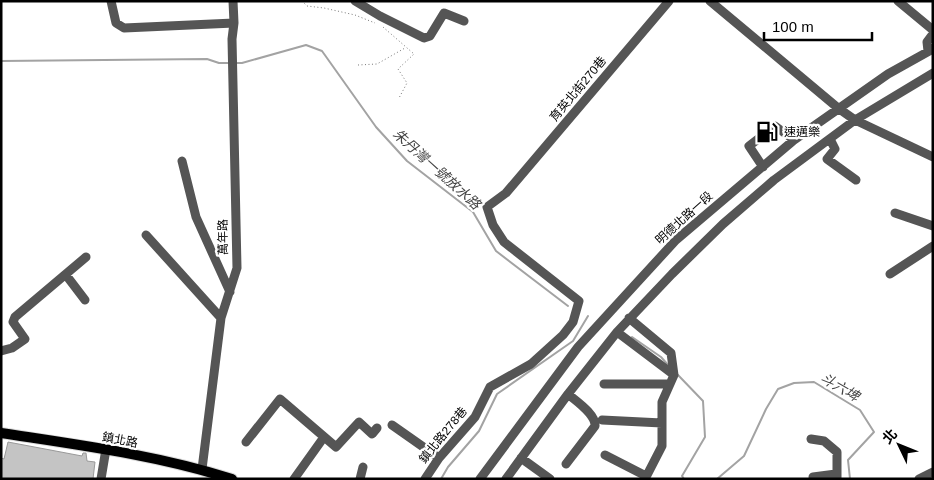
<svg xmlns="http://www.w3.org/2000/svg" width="934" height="480" viewBox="0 0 934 480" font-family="Arial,'Noto Sans TC',sans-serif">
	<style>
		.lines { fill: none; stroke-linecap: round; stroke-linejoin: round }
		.stream { stroke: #a3a3a3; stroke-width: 2 }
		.building { fill: #c4c4c4; stroke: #999 }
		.major-casing { stroke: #dbdbdb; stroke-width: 12 }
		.path { stroke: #777; stroke-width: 1; stroke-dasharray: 1 2.5; stroke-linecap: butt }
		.minor { stroke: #555; stroke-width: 9 }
		.major { stroke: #000; stroke-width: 10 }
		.labels { text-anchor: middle; stroke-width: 4.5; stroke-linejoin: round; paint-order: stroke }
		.street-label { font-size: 12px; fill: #000; stroke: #fff }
		.poi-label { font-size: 12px; fill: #000; stroke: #fff; text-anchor: start }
		.water-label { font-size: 14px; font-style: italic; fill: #444; stroke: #fff }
	</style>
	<rect width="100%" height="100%" fill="#fff"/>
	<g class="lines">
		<path class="stream" d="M1 61 207 59 219 63H229
			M237 63H242L306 45 322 51 376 127 407 161 473 212 496 251 568 306
			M632 337 661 357 669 366
			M678 375 703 401 705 437 682 476 684 479
			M441 479 448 467 479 431 497 394 573 341 588 316
			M717 479 744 456 766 409 778 389 794 383 814 382 860 410 874 432 848 460 850 479"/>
	</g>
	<path class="building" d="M8 442 82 456 83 453H86L87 461 95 462 93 479H1V458L4 459Z"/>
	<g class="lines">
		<g class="major-casing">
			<path id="major" d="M1 433C79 445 157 455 232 479"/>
		</g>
		<path class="path" d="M302 1 307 6 324 8 355 15 375 23
			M383 27 414 54 398 69 407 83 399 98
			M358 65 377 64 405 48"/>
		<path class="minor" d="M111 1 116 23 124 28 234 23
			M355 1 380 16 424 38 430 36 444 13 464 21
			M710 1 838 108 855 120 933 157
			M898 1 933 30
			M928 51 927 42 933 34
			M830 139 835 149 827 159 856 180
			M182 161 196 217 230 292
			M763 167 749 146 775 126 794 140
			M895 213 933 226
			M146 235 221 318
			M890 274 933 246
			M66 275 85 300
			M629 318 671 353 674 375 662 402V446L645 479
			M617 332 674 375
			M1 351 12 348 25 339 13 322 15 317 86 257
			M604 384H669
			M602 420 662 423
			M392 425 439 458
			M811 439 824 441 837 452V479
			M246 442 280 399 336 447 359 422 372 434 377 428
			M605 455 646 476
			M521 458 550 479
			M566 464 595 426C596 414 576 401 568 394
			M202 469 221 318 237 268 232 39 234 23 233 1
			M813 477 836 474
			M101 479 106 449
			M294 479 324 437
			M360 479 363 467
			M425 479 439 458 475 417 490 387 531 364 563 335 573 322 579 301 504 242 493 225 487 207 506 193 669 1
			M480 479 578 347 676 240 794 140 888 74 933 49
			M506 479 568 394 617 332 672 274 723 224 774 180 855 120 933 73
			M919 479 933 472"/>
		<use href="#major" class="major"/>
	</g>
	<defs>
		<g id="fuel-bare" transform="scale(1.725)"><path d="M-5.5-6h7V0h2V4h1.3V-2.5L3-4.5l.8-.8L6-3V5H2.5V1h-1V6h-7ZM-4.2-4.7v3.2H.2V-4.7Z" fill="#000" stroke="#fff" stroke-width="2.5" paint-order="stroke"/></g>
	</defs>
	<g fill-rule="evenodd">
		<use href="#fuel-bare" x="767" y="132"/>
	</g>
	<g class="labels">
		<g class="street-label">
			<text transform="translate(578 89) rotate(-50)" y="4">育英北街270巷</text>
			<text transform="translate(684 218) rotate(-42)" y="4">明德北路一段</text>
			<text transform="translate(223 237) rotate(-91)" y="4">萬年路</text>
			<text transform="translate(443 435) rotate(-51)" y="4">鎮北路278巷</text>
			<text transform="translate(120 440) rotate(11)" y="4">鎮北路</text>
		</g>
		<g class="poi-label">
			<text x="784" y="136">速邁樂</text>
		</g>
		<g class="water-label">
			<text transform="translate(437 169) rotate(42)" y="5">朱丹灣一號放水路</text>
			<text transform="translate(840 387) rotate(30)" y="5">斗六埤</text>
		</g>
	</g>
	<rect width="934" height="480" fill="none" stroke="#000000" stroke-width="5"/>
	<g transform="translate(899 445) rotate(313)" stroke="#ffffff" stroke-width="4" paint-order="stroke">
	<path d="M0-4L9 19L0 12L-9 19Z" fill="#000000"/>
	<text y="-8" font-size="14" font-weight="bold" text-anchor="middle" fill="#000000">北</text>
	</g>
	<path d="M764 32v8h108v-8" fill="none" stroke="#000000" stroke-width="2.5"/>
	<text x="772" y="32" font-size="15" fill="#000000" stroke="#ffffff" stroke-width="4" paint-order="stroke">100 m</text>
</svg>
